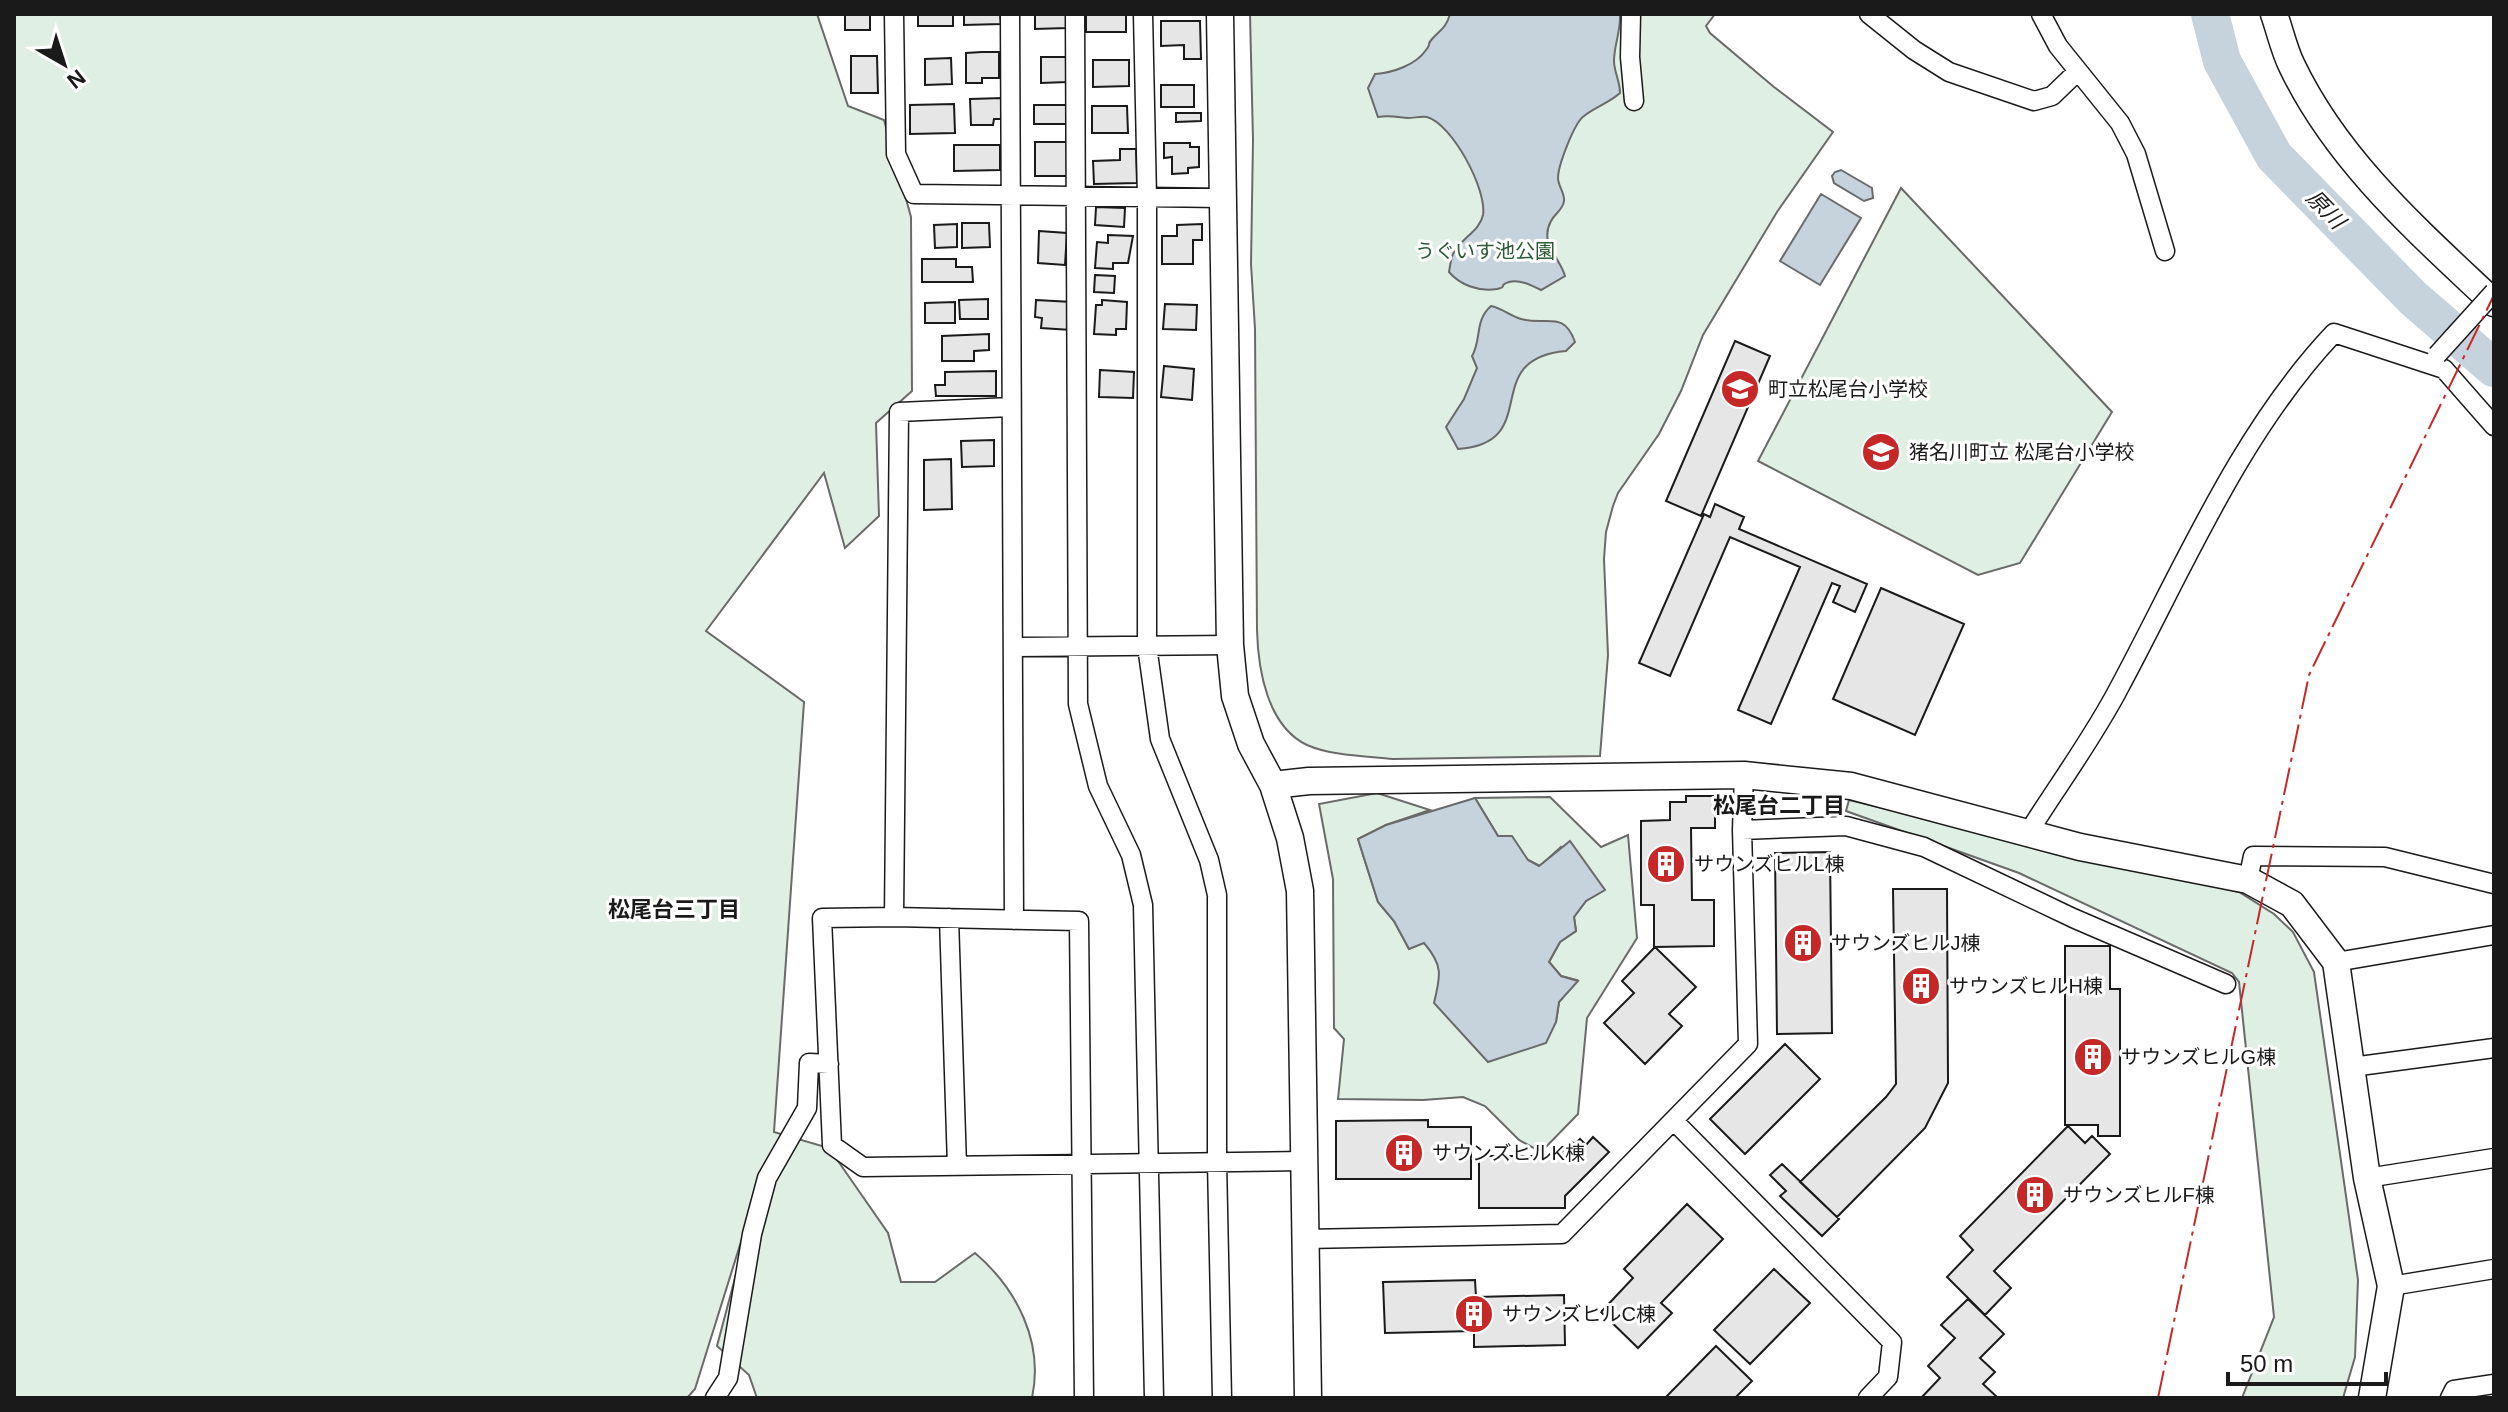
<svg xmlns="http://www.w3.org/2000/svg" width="2508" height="1412" viewBox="0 0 2508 1412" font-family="Helvetica,'Noto Sans JP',sans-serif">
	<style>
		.green { fill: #e0efe3; stroke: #6a6a6a; stroke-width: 2 }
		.water { fill: #c6d2dc; stroke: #6a6a6a; stroke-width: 2 }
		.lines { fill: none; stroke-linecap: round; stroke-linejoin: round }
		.river { stroke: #c6d2dc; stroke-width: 38 }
		.building { fill: #e6e6e6; stroke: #1a1a1a; stroke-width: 2 }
		.street-casing { stroke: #1a1a1a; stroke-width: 21 }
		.secondary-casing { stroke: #1a1a1a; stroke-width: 29 }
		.street { stroke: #fff; stroke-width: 18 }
		.secondary { stroke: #fff; stroke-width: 26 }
		.street-bridge-casing { stroke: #1a1a1a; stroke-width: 21; stroke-linecap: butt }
		.street-bridge { stroke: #fff; stroke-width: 18 }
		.power { stroke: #c62828; stroke-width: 2; stroke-dasharray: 28 6 4 6; stroke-linecap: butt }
		.labels { text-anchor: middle; stroke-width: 6; stroke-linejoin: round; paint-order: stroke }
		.park-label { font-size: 20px; fill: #2b5a34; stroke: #fff }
		.poi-label { font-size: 20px; fill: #1a1a1a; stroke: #fff; text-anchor: start }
		.water-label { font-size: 22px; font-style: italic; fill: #1a1a1a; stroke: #fff }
		.neighbourhood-label { font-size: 22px; font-weight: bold; fill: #1a1a1a; stroke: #fff }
	</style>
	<rect width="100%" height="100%" fill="#fff"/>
	<path class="green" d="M14 14H817L848 106 884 120 911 217 912 391 876 423 879 516 845 548 824 473 706 631 804 702 774 1132 829 1148 888 1233 901 1282H935L975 1253C1017 1289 1044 1342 1032 1398H757L749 1375 717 1346 765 1165 695 1389 687 1398H14Z
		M1250 14H1715L1706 26 1710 33 1774 87 1833 132 1777 212 1703 335 1681 391 1659 434 1618 493 1613 506 1606 532 1604 559 1608 655 1600 756 1393 759C1366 756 1332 756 1307 745 1267 726 1258 669 1257 630L1255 329 1251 264 1253 140Z
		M1901 188 2112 412 2020 563 1978 575 1758 461Z
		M1377 793 1430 810 1386 825 1358 839 1378 902 1394 921 1409 949 1424 942 1439 960V981L1556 1022 1559 1002 1577 980 1561 976 1549 962 1560 942 1576 931 1574 917 1586 901 1604 890 1561 847 1540 866 1528 860 1498 836 1475 798 1550 797 1601 847 1628 835 1637 938 1587 1018 1578 1114 1541 1152 1519 1140 1485 1106 1463 1097 1423 1100 1338 1099 1344 1039 1334 1028 1333 879 1319 804Z
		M1849 800 2239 892 2274 914 2293 932 2314 972 2358 1280 2355 1357 2343 1398H2242L2274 1317 2239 982 2232 973 2019 873 1846 811Z"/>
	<path class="water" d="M1450 14H1620C1621 31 1614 45 1614 61 1614 72 1620 81 1620 93 1609 103 1595 107 1584 116 1574 123 1558 166 1558 178 1558 186 1565 193 1564 201 1563 210 1555 213 1551 221 1539 243 1559 256 1565 276L1541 290C1531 285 1519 279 1509 282 1497 286 1509 286 1497 289 1479 292 1460 285 1449 272 1450 266 1451 259 1453 254 1460 239 1480 231 1483 215 1487 189 1452 124 1427 117 1421 116 1414 118 1408 118 1397 117 1389 115 1378 117L1368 88 1375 74C1392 73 1416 65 1426 50 1432 42 1426 46 1432 39 1441 29 1446 28 1450 14Z
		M1841 170 1872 188 1873 198 1864 201 1834 183 1832 176 1835 172Z
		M1821 194 1861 218 1820 285 1780 261Z
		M1491 306C1502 308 1510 316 1521 319 1547 326 1564 310 1575 342L1566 351C1477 359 1545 443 1458 449L1446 427 1464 399 1477 368 1472 356C1482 339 1474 321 1491 306Z
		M1475 798 1498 836H1512L1528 860 1539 866 1570 841 1605 890 1586 901 1574 917 1576 931 1560 942 1549 962 1561 976 1578 981 1559 1002 1556 1022 1546 1043 1488 1062 1434 1003C1441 975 1443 965 1424 943L1409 949 1394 921 1378 902 1358 839 1386 825Z"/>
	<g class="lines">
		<path class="river" d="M2210 14 2222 61 2274 156 2413 298 2494 368"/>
	</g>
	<path class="building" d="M845 14H870V30H845Z
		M918 14H953V26H918Z
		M964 14H1000L1001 24 964 25Z
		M1035 14H1067V28L1035 29Z
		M1086 14H1126V32H1086Z
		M1161 21H1200L1201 59H1184V45L1161 46Z
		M982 52H999V78H982V83H966V53Z
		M851 56H877L878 93H851Z
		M1041 57H1067V82L1041 83Z
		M951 58 952 84 925 85V59Z
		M1093 60H1129V86L1093 87Z
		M1161 85H1194V107H1161Z
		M1003 98 1004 119H994L993 125H971L970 99Z
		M954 104 955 133 910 134V105Z
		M1034 105H1070V124H1034Z
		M1092 106H1127L1128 133H1092Z
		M1176 113H1201V121L1176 122Z
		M1035 142H1068L1069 176H1035Z
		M1164 143H1190V147H1199V167L1188 168V173L1172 174V157L1164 158Z
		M954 145H1000V170L954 171Z
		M1120 149H1136L1137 183 1094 184 1093 161 1120 160Z
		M1096 207 1125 208 1124 227 1095 225Z
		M962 223H989L990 247 962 248Z
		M957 224V247L935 248 934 225Z
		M1202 224V240H1193V264H1162V236H1177V225Z
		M1039 231 1067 233 1065 265 1038 263Z
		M1108 235 1133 236 1128 263H1113V269L1095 268 1097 242 1108 243Z
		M922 259H956V267H972L973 282H922Z
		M1095 275 1115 276 1114 293 1094 292Z
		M988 299V319H960L959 300Z
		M1036 300 1072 302 1071 330 1041 328 1042 318 1035 317Z
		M1102 300 1127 302 1126 329H1116V335L1094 334 1096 305H1102Z
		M955 302V323H925V303Z
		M1165 304 1197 305 1196 330 1163 329Z
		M989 334V350L974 351V361H942V336Z
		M1735 341 1770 356 1701 516 1666 501Z
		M1164 366 1194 369 1192 400 1161 397Z
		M1100 370 1134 372 1133 398 1099 397Z
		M996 371V396H936L935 385H945V372Z
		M994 440V466L962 467 961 441Z
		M951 459 952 509 924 510V460Z
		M1715 504 1744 517 1739 529 1867 584 1855 612 1833 602 1840 586 1832 583 1771 724 1738 710 1800 567 1730 537 1670 676 1639 663 1704 514 1710 517Z
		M1881 588 1964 624 1915 735 1833 699Z
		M1686 796H1715V828H1691L1692 900H1714V946L1654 947V905H1641V821L1670 820V802H1686Z
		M1830 852 1832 1033 1777 1034 1775 853Z
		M1893 889H1947L1948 1083 1925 1128 1837 1217 1800 1182 1886 1097 1896 1084Z
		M2065 946H2110V989H2120V1136H2098V1125H2065Z
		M1655 947 1696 987 1669 1014 1682 1026 1645 1064 1604 1023 1634 993 1622 981Z
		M1785 1044 1820 1079 1745 1154 1710 1119Z
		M1428 1120V1127H1471V1179H1336V1121Z
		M2068 1126 2085 1143 2092 1136 2110 1154 1994 1271 2011 1288 1985 1315 1947 1277 1973 1250 1960 1236Z
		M1593 1137 1609 1152 1565 1196V1208H1479V1156H1557L1572 1142 1575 1144 1580 1139 1586 1145Z
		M1782 1164 1839 1219 1822 1236 1780 1196 1786 1191 1770 1175Z
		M1687 1204 1723 1239 1661 1303 1672 1313 1638 1348 1601 1312 1633 1278 1624 1269Z
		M1774 1269 1810 1303 1750 1364 1714 1330Z
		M1475 1280 1476 1297 1564 1295 1565 1345 1474 1347V1331L1385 1333 1383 1282Z
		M1968 1299 2004 1334 1980 1358 1995 1372 1983 1384 1997 1397 1921 1398 1940 1378 1928 1366 1955 1338 1941 1325Z
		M1716 1346 1752 1381 1735 1398H1665Z"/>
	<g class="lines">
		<g class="street-casing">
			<path id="street" d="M894 14 896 154 914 194 1222 198
				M1010 14 1014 920
				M1075 14 1078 704 1098 786 1131 855 1143 905 1154 1398
				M1143 14 1147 197V646L1160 739 1209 860 1217 895V1162L1222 1398
				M1631 14 1630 57 1634 101
				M1869 14 1914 50 1949 72 2034 101 2052 96 2078 71
				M2041 14 2058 46 2120 123 2136 154 2165 251
				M1011 407 899 412 894 917 822 918 832 1145 863 1167 1304 1161
				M1013 647 1230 645
				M1742 830 1846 826 1924 847 2073 918 2226 984
				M2028 833C2058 785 2093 738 2119 688 2183 569 2240 432 2334 333L2444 369 2494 426
				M2248 880 2253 856 2385 857 2494 884
				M894 917 1079 921 1084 1398
				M949 918 957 1166
				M2336 962 2494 935
				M2352 1067 2494 1048
				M1674 1121 1892 1342 1888 1377 1868 1398
				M2367 1178 2494 1158
				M1305 1239 1562 1234 1748 1044 1742 830 1744 775
				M2391 1286 2494 1269
				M715 1398 728 1378 752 1234 767 1178 807 1108 809 1063 829 1064
				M2450 1398 2454 1390 2494 1384"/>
		</g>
		<g class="secondary-casing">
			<path id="secondary" d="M1220 14 1230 645 1235 696 1251 744 1273 785 1290 838 1300 891 1308 1398
				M2274 14C2280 31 2284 50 2292 66 2338 162 2419 232 2494 303
				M1273 785 1309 781 1744 775 1851 786 2080 847 2248 880 2292 904 2336 962 2367 1178 2391 1286 2372 1398"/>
		</g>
		<use href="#street" class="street"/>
		<use href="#secondary" class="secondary"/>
		<g class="street-bridge-casing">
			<path id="street-bridge" d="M2437 355 2494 292"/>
		</g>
		<use href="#street-bridge" class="street-bridge"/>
		<path class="power" d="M2158 1398 2309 675 2494 295"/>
	</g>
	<defs>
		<g id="school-disc" transform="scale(2)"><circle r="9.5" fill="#c62828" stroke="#fff"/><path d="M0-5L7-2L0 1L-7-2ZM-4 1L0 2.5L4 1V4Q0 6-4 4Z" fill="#fff"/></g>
		<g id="building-disc" transform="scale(2)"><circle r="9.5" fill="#c62828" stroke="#fff"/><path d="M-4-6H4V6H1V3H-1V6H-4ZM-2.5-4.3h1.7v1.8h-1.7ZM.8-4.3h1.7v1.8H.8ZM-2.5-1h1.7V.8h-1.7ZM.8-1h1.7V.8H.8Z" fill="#fff"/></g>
	</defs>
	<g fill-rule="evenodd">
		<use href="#school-disc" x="1740" y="389"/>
		<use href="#school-disc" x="1881" y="452"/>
		<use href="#building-disc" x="1666" y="864"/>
		<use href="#building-disc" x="1803" y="943"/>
		<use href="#building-disc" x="1921" y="986"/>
		<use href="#building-disc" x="2093" y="1057"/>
		<use href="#building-disc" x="1404" y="1153"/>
		<use href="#building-disc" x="2035" y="1195"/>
		<use href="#building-disc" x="1474" y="1314"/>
	</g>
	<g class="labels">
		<g class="park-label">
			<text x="1485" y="258">うぐいす池公園</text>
		</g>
		<g class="poi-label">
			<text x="1768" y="396">町立松尾台小学校</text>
			<text x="1909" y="459">猪名川町立 松尾台小学校</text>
			<text x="1694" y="871">サウンズヒルL棟</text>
			<text x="1831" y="950">サウンズヒルJ棟</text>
			<text x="1949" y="993">サウンズヒルH棟</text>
			<text x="2121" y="1064">サウンズヒルG棟</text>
			<text x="1432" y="1160">サウンズヒルK棟</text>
			<text x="2063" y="1202">サウンズヒルF棟</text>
			<text x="1502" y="1321">サウンズヒルC棟</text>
		</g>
		<g class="water-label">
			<text transform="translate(2326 209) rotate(46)" y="8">原川</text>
		</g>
		<g class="neighbourhood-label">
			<text x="1779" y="813">松尾台二丁目</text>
			<text x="674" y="917">松尾台三丁目</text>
		</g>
	</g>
	<rect width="2508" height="1412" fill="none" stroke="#1a1a1a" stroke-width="32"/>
	<g transform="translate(64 64) rotate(141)" stroke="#ffffff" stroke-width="6" paint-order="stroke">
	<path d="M0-6L14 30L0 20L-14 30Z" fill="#1a1a1a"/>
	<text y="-12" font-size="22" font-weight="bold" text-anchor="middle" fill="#1a1a1a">N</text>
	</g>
	<path d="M2228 1372v12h158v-12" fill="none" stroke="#1a1a1a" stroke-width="4"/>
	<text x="2240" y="1372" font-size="24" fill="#1a1a1a" stroke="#ffffff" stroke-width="6" paint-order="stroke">50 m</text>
</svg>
